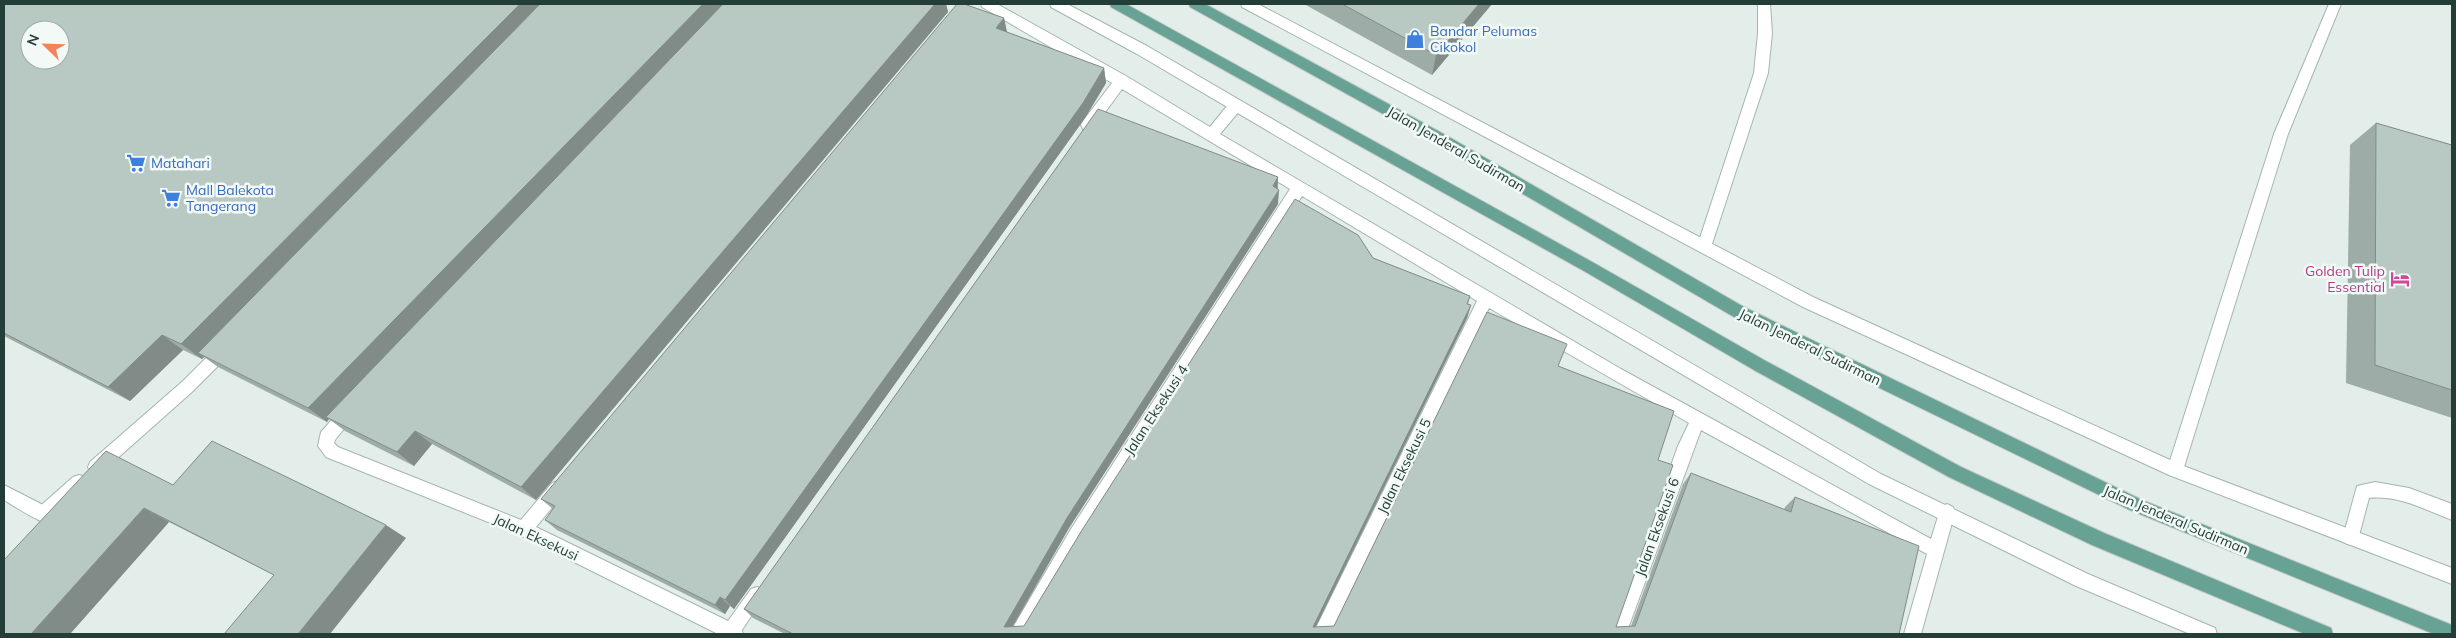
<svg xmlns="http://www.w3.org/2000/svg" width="2456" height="638" viewBox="0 0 2456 638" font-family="Mulish,sans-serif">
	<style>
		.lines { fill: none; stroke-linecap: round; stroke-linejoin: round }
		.service-casing { stroke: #a5b5b0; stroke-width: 2 }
		.minor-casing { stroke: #a5b5b0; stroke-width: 2 }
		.tertiary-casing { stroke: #a5b5b0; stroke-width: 2 }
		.primary-casing { stroke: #c1c9c7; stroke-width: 2 }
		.service { fill: #fff; fill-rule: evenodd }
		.minor { fill: #fff; fill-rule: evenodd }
		.tertiary { fill: #fff; fill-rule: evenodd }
		.primary { fill: #67a294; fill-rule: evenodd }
		.wall { fill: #9eaca7 }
		.shaded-wall { fill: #818c88 }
		.building { fill: #b8c8c2; stroke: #818c88; fill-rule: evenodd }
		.labels { text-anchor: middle; stroke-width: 5; stroke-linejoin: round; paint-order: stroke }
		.shop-label { font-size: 14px; fill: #366cbe; stroke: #f3f9f6; text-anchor: start }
		.street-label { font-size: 14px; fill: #223e37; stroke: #f3f9f6 }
		.hotel-label { font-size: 14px; fill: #b23c85; stroke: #f3f9f6; text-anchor: end }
	</style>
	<rect width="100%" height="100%" fill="#e3ede9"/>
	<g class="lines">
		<g class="service-casing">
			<path id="service" d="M2329 4H2341L2288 134 2183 470 2181 475 2175 477 2169 475 2167 470 2274 134Z
				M225 342 230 344 233 349 230 354 193 391 102 472 96 474 90 472 88 467 90 462 183 381 220 344Z
				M79 475 85 477 87 482 85 487 49 519 43 522 37 519 35 514 37 509 73 477Z
				M2375 482 2409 488 2452 504V520C2425 510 2400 495 2369 498L2357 543 2351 545 2345 543 2343 537 2357 486Z"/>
		</g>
		<g class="minor-casing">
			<path id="minor" d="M981 4H997L1126 76 1210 127 1231 101H1241L1243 105 1241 109 1220 134 1621 369 1931 539 1941 507 1947 504 1953 507 1955 512 1921 634H1904L1927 554 1701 430 1626 634H1610L1678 446 1689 423 1489 308 1330 634H1313L1477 301 1302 196 1083 539 1026 634H1009L1071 529 1290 189 1122 89 1093 129H1083L1081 125 1083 121 1112 83 982 7Z
				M1758 4H1770L1772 33 1768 73 1711 247 1709 251 1704 253 1699 251 1697 247 1754 73 1758 33Z
				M351 403 357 405 359 410 335 440 334 443 338 447 521 520 552 483 558 481 564 483 566 488 564 493 536 527 728 621 751 589 757 587 763 589 765 595 742 630 743 634H718L518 534 326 457 318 446 321 432 345 405Z
				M4 485 47 507 69 515 71 520 69 525C52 532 19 509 4 500Z"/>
		</g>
		<g class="tertiary-casing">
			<path id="tertiary" d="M1050 4H1067L1147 46 1881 474 2088 574 2215 628 2217 634H2190L2076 586 1869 484 1137 54 1051 7Z
				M1241 4H1258L1813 297 2181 465 2452 568V584L2169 475 1803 307 1242 7Z"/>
		</g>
		<g class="primary-casing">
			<path id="primary" d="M1110 4H1126L1594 263 1764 360 1961 467 2104 533 2331 628 2333 634H2305L2092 545 1949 477 1754 370 1584 271 1111 7Z
				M1189 4H1205L1449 137 1744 307 2142 500 2452 625V634H2434L2130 510 1734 317 1439 145 1190 7Z"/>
		</g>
		<use href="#service" class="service"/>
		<use href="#minor" class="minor"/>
		<use href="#tertiary" class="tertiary"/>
		<use href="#primary" class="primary"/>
	</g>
	<path class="wall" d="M4 4H946L948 12 536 500 432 444 414 466 345 431 329 419 327 422 218 367 204 357 202 359 183 350 130 401 4 336Z
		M1304 4H1492L1432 75Z
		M1004 18 1007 32 1104 68 1106 83 1085 118 734 609 730 606 725 614 557 530 545 520 553 509 541 499Z
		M2376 123 2452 145V418L2346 383 2350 145Z
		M1278 177V204L1069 528 1013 627 1024 626 1373 258 1470 296 1468 304 1471 305 1467 318 1316 627 1334 626 1558 366 1658 460 1616 627 1631 626 1683 484 1691 473 1784 510 1785 507 1795 497 1899 634H785L753 618 744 609Z
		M173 485 406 538 274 575 169 522 70 634Z"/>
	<path class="shaded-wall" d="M520 4H550L198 353 204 357 202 359 181 344Z
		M703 4H730L326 417 329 419 327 422 308 408Z
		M934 4H946L948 12 536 500 521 487Z
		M1479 4H1492L1432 75 1436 55Z
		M1004 18 1007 33 996 28Z
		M1104 68 1106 83 1085 118 734 609 725 600Z
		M1278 177 1277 191 1273 186Z
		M1279 190 1278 204 1069 528 1008 634 1004 627 1067 518Z
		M1471 305 1467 318 1312 634 1313 627Z
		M162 335 183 350 130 401 108 387Z
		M415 431 432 444 414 466 397 452Z
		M144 508 169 522 70 634H31Z
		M386 525 406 538 330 634H298Z
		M720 597 730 606 725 614 715 605Z"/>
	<path class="building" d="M4 4H520L181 344 162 335 108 387 4 333ZM30 30H60V60H30Z
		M540 4H703L308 408 198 353Z
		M723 4H935L521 487 415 431 397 452 326 417Z
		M957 4H964L1004 18 996 28 1104 68 1083 103 725 600 720 597 715 605 545 520 555 506 541 499Z
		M1342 4H1479L1436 55Z
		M1098 109 1278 177 1273 186 1279 190 1067 518 1004 627 1024 626 1082 530 1295 199 1358 235 1373 258 1470 296 1467 304 1471 305 1313 627 1334 626 1487 312 1567 344 1558 366 1674 411 1658 460 1673 465 1616 627 1635 626 1691 473 1791 512 1795 497 1919 546 1899 634H793L744 609Z
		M2376 123 2452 145V390L2375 365Z
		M212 441 386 525 298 634H224L274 575 144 508 31 634H4V560L106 451 173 485Z"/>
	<defs>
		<g id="shop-bare" transform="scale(1.5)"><path d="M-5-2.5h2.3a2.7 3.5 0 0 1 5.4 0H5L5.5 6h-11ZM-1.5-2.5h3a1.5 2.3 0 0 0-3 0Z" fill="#3f7fe0" stroke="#f3f9f6" stroke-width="2.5" paint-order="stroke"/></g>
		<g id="supermarket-bare" transform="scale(1.5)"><path d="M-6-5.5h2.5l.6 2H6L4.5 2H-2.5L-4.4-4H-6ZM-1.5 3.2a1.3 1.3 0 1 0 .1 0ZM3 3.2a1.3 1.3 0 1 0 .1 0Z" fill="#3f7fe0" stroke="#f3f9f6" stroke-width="2.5" paint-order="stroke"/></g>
		<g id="hotel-bare" transform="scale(1.5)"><path d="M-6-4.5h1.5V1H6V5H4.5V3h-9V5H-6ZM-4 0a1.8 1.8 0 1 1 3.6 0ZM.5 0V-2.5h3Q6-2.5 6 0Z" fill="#d1479c" stroke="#f3f9f6" stroke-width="2.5" paint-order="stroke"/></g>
	</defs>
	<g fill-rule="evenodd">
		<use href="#shop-bare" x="1415" y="39"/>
		<use href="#supermarket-bare" x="136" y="163"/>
		<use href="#supermarket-bare" x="171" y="198"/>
		<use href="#hotel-bare" x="2400" y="279"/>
	</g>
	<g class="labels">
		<g class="shop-label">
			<text x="1430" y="36">Bandar Pelumas<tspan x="1430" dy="16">Cikokol</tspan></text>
			<text x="151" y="168">Matahari</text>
			<text x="186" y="195">Mall Balekota<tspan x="186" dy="16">Tangerang</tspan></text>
		</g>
		<g class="street-label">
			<text transform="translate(1456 149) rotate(30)" y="5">Jalan Jenderal Sudirman</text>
			<text transform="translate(1810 347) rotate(26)" y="5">Jalan Jenderal Sudirman</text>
			<text transform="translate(1156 410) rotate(-57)" y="5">Jalan Eksekusi 4</text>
			<text transform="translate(1404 466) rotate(-64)" y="5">Jalan Eksekusi 5</text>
			<text transform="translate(2176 520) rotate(23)" y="5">Jalan Jenderal Sudirman</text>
			<text transform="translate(1657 527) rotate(-70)" y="5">Jalan Eksekusi 6</text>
			<text transform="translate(536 537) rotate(25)" y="5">Jalan Eksekusi</text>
		</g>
		<g class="hotel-label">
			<text x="2385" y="276">Golden Tulip<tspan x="2385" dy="16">Essential</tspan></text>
		</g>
	</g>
	<rect width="2456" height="638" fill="none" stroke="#223e37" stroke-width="10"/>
	<g transform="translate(45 45) rotate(293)"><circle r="24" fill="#f3f9f6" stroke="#9faeaa"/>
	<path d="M0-4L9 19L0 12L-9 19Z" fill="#f1845c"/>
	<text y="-8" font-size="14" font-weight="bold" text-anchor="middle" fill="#223e37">N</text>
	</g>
</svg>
